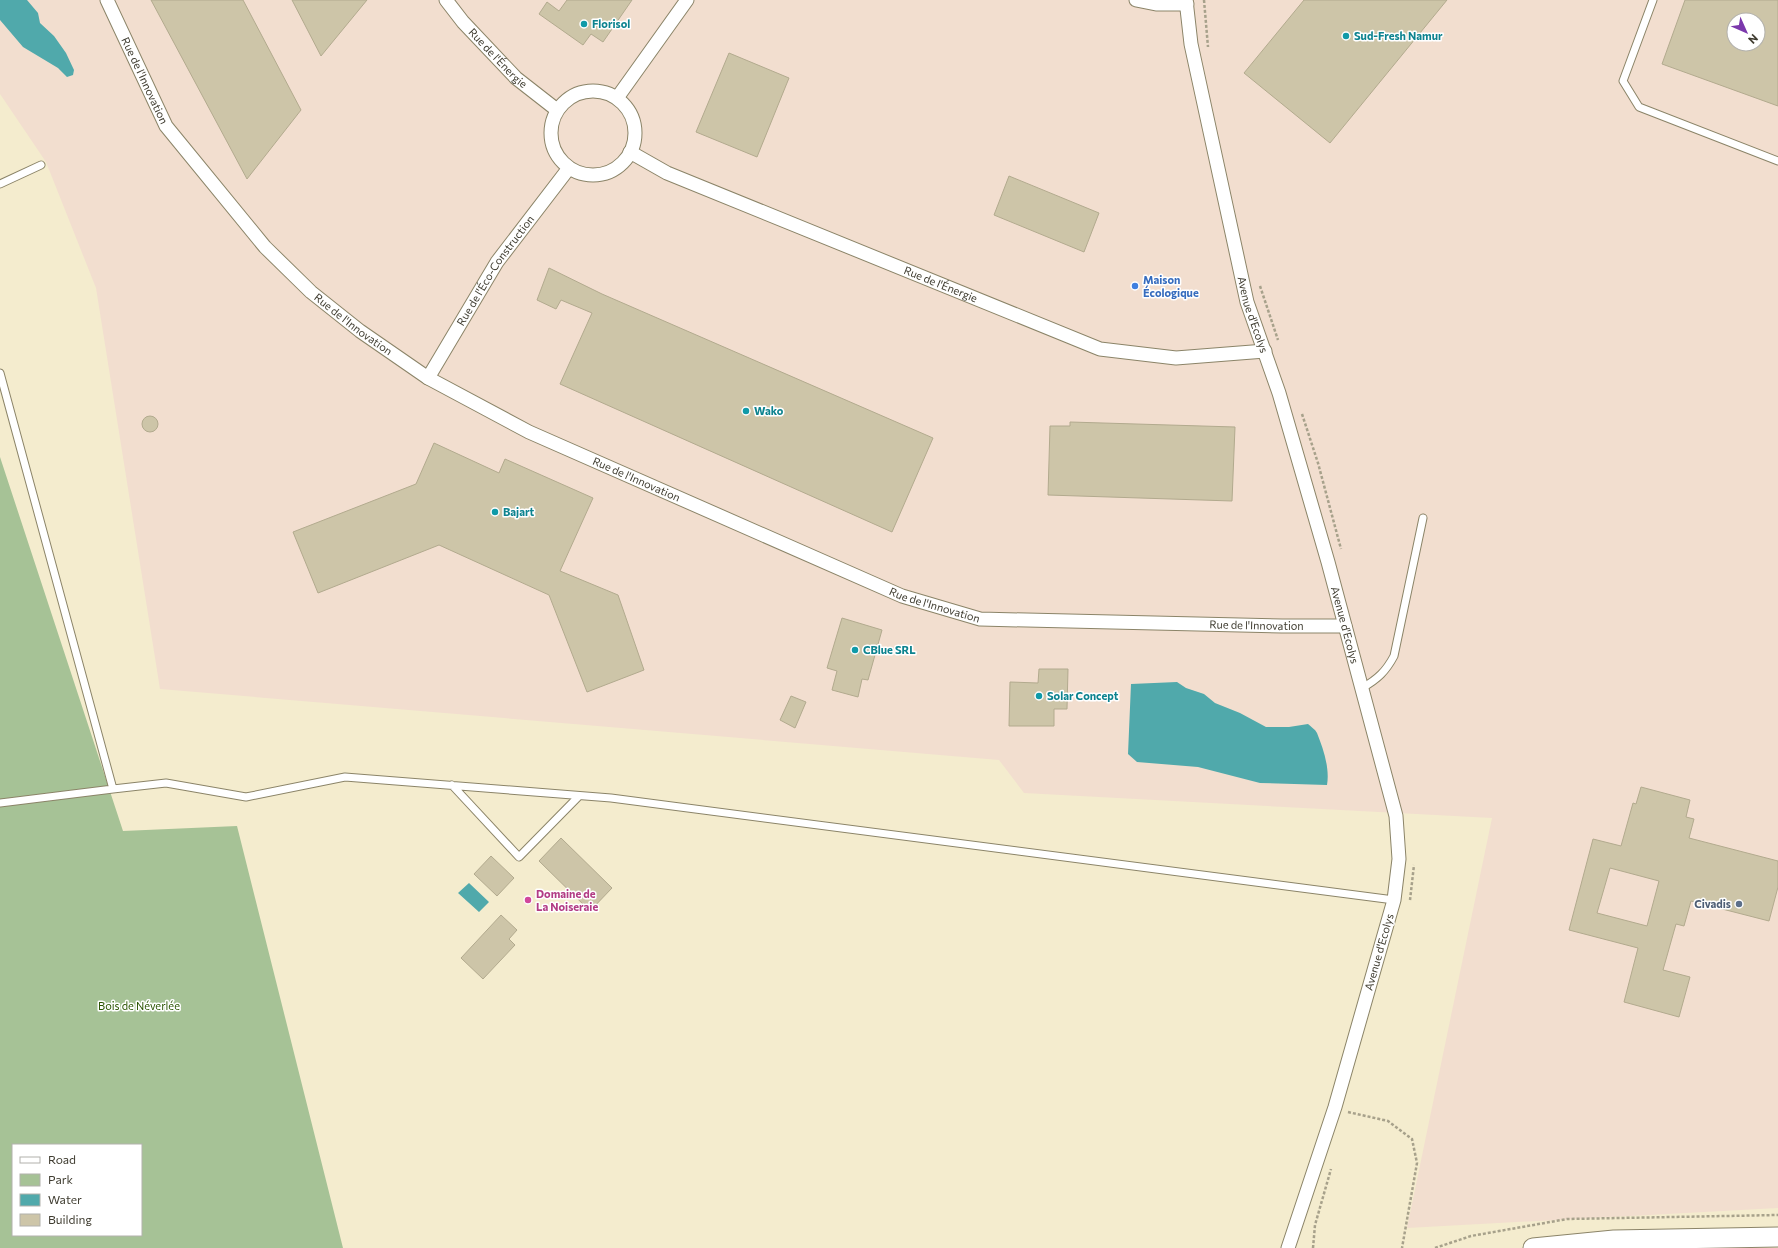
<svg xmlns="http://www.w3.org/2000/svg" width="1778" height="1248" viewBox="0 0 1778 1248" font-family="Commissioner,sans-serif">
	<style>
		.industrial { fill: #f2decf; fill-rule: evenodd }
		.green { fill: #a6c296; fill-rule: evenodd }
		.water { fill: #50a9ab }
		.building { fill: #cdc5a8; stroke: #b2aa8e; fill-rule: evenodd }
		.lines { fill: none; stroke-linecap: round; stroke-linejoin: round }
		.service-casing { stroke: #8b8468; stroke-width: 9 }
		.minor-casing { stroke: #8b8468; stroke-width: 15 }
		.secondary-casing { stroke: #8b8468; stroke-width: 21 }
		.path { stroke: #a7a18b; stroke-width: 2.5; stroke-dasharray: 3 2; stroke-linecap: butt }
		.service { stroke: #fff; stroke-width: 7 }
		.minor { stroke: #fff; stroke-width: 13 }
		.secondary { stroke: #fff; stroke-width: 19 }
		.culture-dot { fill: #0f9aa8; stroke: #fff; stroke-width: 1.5 }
		.shop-dot { fill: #3f7fe0; stroke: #fff; stroke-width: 1.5 }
		.hotel-dot { fill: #d1479c; stroke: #fff; stroke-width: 1.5 }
		.service-dot { fill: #5c6f8a; stroke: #fff; stroke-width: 1.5 }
		.labels { text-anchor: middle; stroke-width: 3; stroke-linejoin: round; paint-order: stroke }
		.culture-label { font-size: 11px; font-weight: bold; fill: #0d838f; stroke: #fff; text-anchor: start }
		.street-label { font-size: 11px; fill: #3f3c30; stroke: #fff }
		.shop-label { font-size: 11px; font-weight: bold; fill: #366cbe; stroke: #fff; text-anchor: start }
		.hotel-label { font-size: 11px; font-weight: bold; fill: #b23c85; stroke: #fff; text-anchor: start }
		.service-label { font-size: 11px; font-weight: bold; fill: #4e5e75; stroke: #fff; text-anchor: end }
		.park-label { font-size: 11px; fill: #295300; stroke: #fff }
	</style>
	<rect width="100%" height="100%" fill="#f4ecce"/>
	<path class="industrial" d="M0 0H1778V1208L1407 1228 1492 818 1024 793 999 760 160 689 96 288 46 162 0 94ZM1734 20H1758V44H1734Z"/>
	<path class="green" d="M0 457 123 831 237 826 343 1248H0ZM13 1145H141V1235H13Z"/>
	<path class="water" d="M0 0H27L38 13 40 23 54 36 66 53 74 70 73 75 67 77 58 68 23 47 0 20Z
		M1177 682 1186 688 1204 694 1215 703 1240 713 1266 727H1289L1308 724C1311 727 1315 729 1317 733 1323 748 1330 768 1327 785L1260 783 1198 767 1137 762 1128 754 1131 684Z
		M469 883 489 902 479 912 458 893Z"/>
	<path class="building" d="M151 0H243L301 110 247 179Z
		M292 0H367L321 56Z
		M567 0H632L603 42 591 34 583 45 539 14 547 2 559 11Z
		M1304 0H1447L1330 143 1244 73Z
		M1685 0H1778V106L1662 64ZM1734 20H1758V44H1734Z
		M729 53 789 78 757 157 696 132Z
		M1009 176 1099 213 1084 252 994 215Z
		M549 268 602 294 933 438 892 532 560 384 592 313 561 300 556 309 537 300Z
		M142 424a8 8 0 1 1 16 0a8 8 0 1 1-16 0Z
		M1070 422 1235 427 1232 501 1048 495 1050 426H1070Z
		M434 443 499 473 505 459 593 498 560 571 618 595 644 670 587 692 549 595 439 545 318 593 293 532 416 484Z
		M842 618 882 630 868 680 862 679 858 697 832 690 837 671 827 668Z
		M1039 669H1068L1067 709H1054V726H1009L1010 682 1038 683Z
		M791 696 806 702 795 728 780 720Z
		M1641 787 1690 800 1686 817 1694 819 1689 838 1778 861V887L1769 921 1691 901 1684 926 1676 924 1663 970 1690 977 1679 1017 1624 1002 1638 948 1569 930 1593 839 1621 846 1633 803 1636 804ZM1610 868 1659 881 1647 926 1597 913Z
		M561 838 612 888 590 911 539 861Z
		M491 856 514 878 497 896 474 874Z
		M501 915 517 930 509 939 515 945 483 979 461 958Z"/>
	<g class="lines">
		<g class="service-casing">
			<path id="service" d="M1653 0 1623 81 1639 107 1778 161
				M0 184 41 165
				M0 373 113 789 166 783 246 797 345 777 611 798 1394 900
				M1362 688C1378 679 1386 671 1394 656L1423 518
				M452 785 519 857 579 796
				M0 803 113 789"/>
		</g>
		<g class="minor-casing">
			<g id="minor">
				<path id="s1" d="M107 0 166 126 265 247 311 292 360 331 428 378 529 432 902 596 980 619 1282 626H1345"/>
				<path id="s2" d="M446 0 463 22 516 78 557 110"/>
				<path d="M1136 0 1156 4H1187"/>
				<path id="s3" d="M1186 0 1191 44 1247 302 1279 393 1328 562 1396 816 1399 859 1394 900 1335 1107 1288 1248"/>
				<circle cx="593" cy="133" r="42"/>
				<path d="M617 98 687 0"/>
				<path id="s4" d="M630 152 667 173 1100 349 1176 358 1265 351"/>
				<path id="s5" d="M428 378 497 262 569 168"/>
			</g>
		</g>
		<g class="secondary-casing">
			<path id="secondary" d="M1533 1248 1614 1240 1778 1237"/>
		</g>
		<path class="path" d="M1204 0 1208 47
			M1260 286 1278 340
			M1302 414 1318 463 1341 549
			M1410 900 1414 865
			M1348 1112 1388 1121 1412 1139 1417 1163 1402 1248
			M1313 1248 1315 1225 1331 1169
			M1435 1248 1471 1236 1567 1219 1778 1215"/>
		<use href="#service" class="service"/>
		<use href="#minor" class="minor"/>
		<use href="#secondary" class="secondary"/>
	</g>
	<g class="culture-dot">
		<circle cx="584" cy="24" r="4"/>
		<circle cx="1346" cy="36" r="4"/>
		<circle cx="746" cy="411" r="4"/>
		<circle cx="495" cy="512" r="4"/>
		<circle cx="855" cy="650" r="4"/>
		<circle cx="1039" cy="696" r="4"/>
	</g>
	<circle class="shop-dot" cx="1135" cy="286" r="4"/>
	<circle class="hotel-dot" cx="528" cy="900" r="4"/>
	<circle class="service-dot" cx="1739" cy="904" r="4"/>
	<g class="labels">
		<g class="culture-label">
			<text x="592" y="28">Florisol</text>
			<text x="1354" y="40">Sud-Fresh Namur</text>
			<text x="754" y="415">Wako</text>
			<text x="503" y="516">Bajart</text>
			<text x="863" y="654">CBlue SRL</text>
			<text x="1047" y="700">Solar Concept</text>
		</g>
		<g class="street-label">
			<text dy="4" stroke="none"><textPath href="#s2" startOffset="78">Rue de l'Énergie</textPath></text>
			<text dy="4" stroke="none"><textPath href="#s1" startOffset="89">Rue de l'Innovation</textPath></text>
			<text dy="4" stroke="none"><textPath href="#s5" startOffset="127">Rue de l'Éco-Construction</textPath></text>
			<text dy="4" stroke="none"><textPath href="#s4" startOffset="338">Rue de l'Énergie</textPath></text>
			<text dy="4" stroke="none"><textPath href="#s3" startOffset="322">Avenue d'Ecolys</textPath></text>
			<text dy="4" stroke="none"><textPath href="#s1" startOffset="413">Rue de l'Innovation</textPath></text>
			<text dy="4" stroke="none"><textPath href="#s1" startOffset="737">Rue de l'Innovation</textPath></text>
			<text dy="4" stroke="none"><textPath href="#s1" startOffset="1061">Rue de l'Innovation</textPath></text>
			<text dy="4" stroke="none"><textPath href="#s1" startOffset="1385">Rue de l'Innovation</textPath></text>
			<text dy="4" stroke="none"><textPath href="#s3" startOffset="646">Avenue d'Ecolys</textPath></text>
			<text transform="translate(1379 952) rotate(-74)" y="4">Avenue d'Ecolys</text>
		</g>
		<g class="shop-label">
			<text x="1143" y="284">Maison<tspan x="1143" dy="13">Écologique</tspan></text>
		</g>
		<g class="hotel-label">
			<text x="536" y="898">Domaine de<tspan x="536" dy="13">La Noiseraie</tspan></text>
		</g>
		<g class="service-label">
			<text x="1731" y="908">Civadis</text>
		</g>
		<g class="park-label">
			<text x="139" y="1010">Bois de Néverlée</text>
		</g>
	</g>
	<rect x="12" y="1144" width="130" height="92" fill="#ffffff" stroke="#b2b1ac"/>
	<rect x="20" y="1157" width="20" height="6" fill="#ffffff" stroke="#b2b1ac"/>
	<text x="48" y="1164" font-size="12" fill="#3f3c30">Road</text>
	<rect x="20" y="1174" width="20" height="12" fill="#a6c296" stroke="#b2b1ac"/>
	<text x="48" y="1184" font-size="12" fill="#3f3c30">Park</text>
	<rect x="20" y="1194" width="20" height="12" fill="#50a9ab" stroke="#b2b1ac"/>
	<text x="48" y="1204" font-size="12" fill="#3f3c30">Water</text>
	<rect x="20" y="1214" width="20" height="12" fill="#cdc5a8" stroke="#b2b1ac"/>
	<text x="48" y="1224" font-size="12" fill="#3f3c30">Building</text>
	<g transform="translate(1746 32) rotate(135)"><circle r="19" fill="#ffffff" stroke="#b2b1ac"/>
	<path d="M0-3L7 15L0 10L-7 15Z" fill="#7b38ac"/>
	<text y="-6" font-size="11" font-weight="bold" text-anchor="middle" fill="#3f3c30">N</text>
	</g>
</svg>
